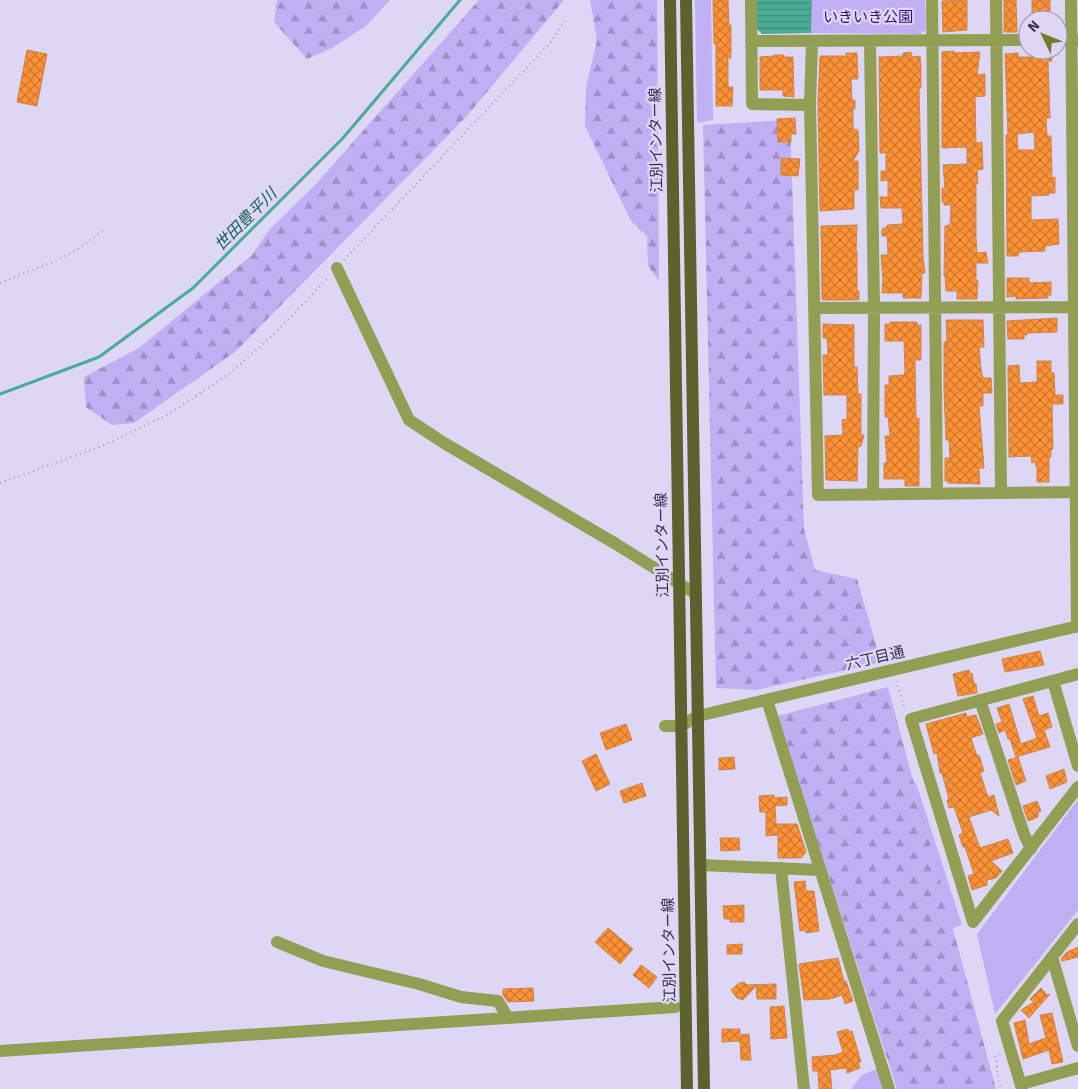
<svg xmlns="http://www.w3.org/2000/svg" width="1078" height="1089" viewBox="0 0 1078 1089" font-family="Signika,'Noto Sans JP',sans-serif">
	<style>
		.green { fill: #c1aff3 }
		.forest { fill: url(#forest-firs) }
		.water { fill: url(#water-rules) }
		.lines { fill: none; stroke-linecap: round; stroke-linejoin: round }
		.stream { stroke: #4aac96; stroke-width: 3 }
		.building { fill: url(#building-cross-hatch); stroke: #ca8654; fill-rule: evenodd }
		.path { stroke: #a099b7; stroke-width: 2; stroke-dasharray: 1 4; stroke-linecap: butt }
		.minor { stroke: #929e53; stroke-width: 12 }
		.major { stroke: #5b622e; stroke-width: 12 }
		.labels { text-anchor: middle; stroke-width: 4.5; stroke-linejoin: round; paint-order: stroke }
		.park-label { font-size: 15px; fill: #3b0c72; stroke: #ddd6f5 }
		.street-label { font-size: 15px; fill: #38304e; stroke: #ddd6f5 }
		.water-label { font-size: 16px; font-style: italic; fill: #156454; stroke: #ddd6f5 }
	</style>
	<defs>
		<pattern id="forest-firs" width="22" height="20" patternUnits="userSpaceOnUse" patternTransform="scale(1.25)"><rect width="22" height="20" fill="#c1aff3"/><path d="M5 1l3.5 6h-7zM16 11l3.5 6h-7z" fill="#9e8fc7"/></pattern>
		<pattern id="water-rules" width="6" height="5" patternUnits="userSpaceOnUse" patternTransform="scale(1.25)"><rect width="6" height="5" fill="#4aac96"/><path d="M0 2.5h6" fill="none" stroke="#3f8c7d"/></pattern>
		<pattern id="building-cross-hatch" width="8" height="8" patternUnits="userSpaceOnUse" patternTransform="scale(1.25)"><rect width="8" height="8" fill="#fc9135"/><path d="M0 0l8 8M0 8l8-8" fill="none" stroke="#cd772f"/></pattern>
	</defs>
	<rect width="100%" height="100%" fill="#ddd6f5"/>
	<path class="green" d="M695 0H711L713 120 697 123Z
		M812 0H925L926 30 920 34 811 33Z
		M893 771 916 783 962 925 908 944Z
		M1077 801H1078V910L995 1014 977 934Z
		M878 1068 884 1089H851L862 1075Z"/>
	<path class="forest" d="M277 0H390L366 26 332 48 307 59 274 22Z
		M479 0H564L466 117 235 352 134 423 112 425 86 407 84 377 139 348 252 255 269 230 315 185Z
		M590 0H657L659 281 648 266 647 236 631 221 585 126 586 88 597 40Z
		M790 120 804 529 815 570 857 579 881 662 757 690 716 688 703 125Z
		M888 687 996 1089H897L777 716Z"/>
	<path class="water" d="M756 0H812L811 33 762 34 757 29Z"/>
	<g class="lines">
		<path class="stream" d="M0 394 99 357 193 288 343 138 460 0"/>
	</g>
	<path class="building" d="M713 0H728L729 25H731V58H728V87H733L732 106H716V44H714Z
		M967 0V30L943 32 942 1Z
		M1004 0H1016L1017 32H1004Z
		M1032 0H1050V11H1045V20H1032Z
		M27 50 47 54 37 106 17 102Z
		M954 51V53L980 52 977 75 985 74V96L975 97 976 143 982 142 983 169 977 170 978 184H976V239L977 253 986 252 988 263H976V280H978L977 299H957V291H946L945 276H944L945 226 950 225 951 205H944V202H942V188H945L943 165 967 164V147L942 148V52Z
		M1051 51 1052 61H1048L1050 118H1046L1047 136H1051L1052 178 1055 177V193H1049V195L1031 196V220L1058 219 1059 244 1045 246V251L1019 252 1018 256H1007L1006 135H1008L1005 54 1018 53V57H1033V52ZM1034 132 1035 150H1018L1017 134Z
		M911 52 912 57 920 56 921 65V88H919L923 257 925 273H922L921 298H903V293H882L883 279 881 255H888L887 236H882V229L887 227V225L903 224 902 208H881L880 197H888V180L881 181V171H886V153H880L879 57 903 56V53Z
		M846 53H857L858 79H851L852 100H855V109H853V129L858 130 859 151 853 161H858V190H854V209L820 211 818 103 820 56H846Z
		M774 55H784V57H793L794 97 783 96V90H760V57L774 56Z
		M795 118 796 134H791V142H778L777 119Z
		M781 158 800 159 798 176 781 175Z
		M857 225 856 251H857V291H859V300H822L821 226Z
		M1007 278H1029V283L1051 282V295H1048V298L1016 299V296L1007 297Z
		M1057 318V332L1027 333V335H1024V339H1008L1007 321Z
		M946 320H983L984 347H979L981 369 983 378H991L992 393H983V406H979L984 468H979L980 484 948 483V481H945V458H950L949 440H946L944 390V342H947Z
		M890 322H917V325H921V360H915L916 418H919V486H905V479H884V463H887L885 436H890L888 417H885V385H889V376L904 375 905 372 904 341H885V324H890Z
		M823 324 854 325V367H857L858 394H861V435H864L861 446 858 447 857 481 826 480 825 436 843 435 842 420 847 419V395H824L823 355H828L827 338H823Z
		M1037 361H1051V373H1054L1055 395H1063V404H1052L1053 449H1051V457H1049V482H1037V466L1036 467 1035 462 1032 463 1031 456 1009 457 1008 366 1019 365 1020 383 1037 382Z
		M1040 651 1044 665 1005 672 1002 659Z
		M969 670 970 674 972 673 974 684H976L977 693 958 696 953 674Z
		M1033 696 1039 716 1048 713 1052 727 1044 730 1050 747 1016 757 1010 739H1008L1005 730 999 733 996 724 1002 722 997 708 1009 704 1021 744 1037 738 1023 699Z
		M966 713 967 717 976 715 983 734 971 738 977 756 979 755 984 771 980 773 988 797 994 795 999 816 991 810 969 817 980 848 1008 839 1013 853 991 861 1002 871 996 878 987 880V885L972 890 968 876 974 874 965 847H963L959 835 963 833 954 807 949 808 947 800 949 799 942 773H940L937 753 934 754 926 724Z
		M626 724 632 740 606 750 600 733Z
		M596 754 610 784 596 791 582 761Z
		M734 757 735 769 719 770V758Z
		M1018 757 1026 781 1016 785 1008 760Z
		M1064 769 1067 782 1050 789 1046 776Z
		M642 783 646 796 624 803 620 791Z
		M774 795V798L787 797V805L775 806 776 824H797L806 852 801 858H778V835L766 836V812H760L759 796Z
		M1037 801 1041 811 1038 812V817L1028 821 1023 806Z
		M720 838H739L740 850 721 851Z
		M805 881 806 891H814L819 931 806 933 805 930 800 931 794 882Z
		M744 905V922H730V919H724L723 906Z
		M608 928 633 949 620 964 595 942Z
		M742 944V954H727V945Z
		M1078 947V957L1062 961 1061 959 1067 952Z
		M838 958 844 981H846L853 1001 845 1004 842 995 830 999 804 1000 799 964Z
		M641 965 657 977 649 988 633 975Z
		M744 982 747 985 776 984V999H757L756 986 743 1000 737 998 731 990 739 983Z
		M533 988 534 1001 508 1002 503 995V989Z
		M1041 988 1047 995 1050 994 1029 1018 1021 1010 1034 1002 1030 999Z
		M784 1006 787 1038 771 1039 770 1007Z
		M1052 1013 1063 1062 1052 1064 1049 1050 1023 1059 1014 1023 1025 1020 1029 1044 1046 1038 1040 1015Z
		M722 1029H740V1035L749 1034 751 1060H741L740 1041 722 1042Z
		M848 1029 849 1032 852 1031 861 1062H858L860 1068 847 1073 846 1068 830 1070 832 1089H819L818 1071H813L812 1057 835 1055 843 1052 837 1032Z"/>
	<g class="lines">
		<path class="path" d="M344 260 550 43 567 18
			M0 283C36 268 75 257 103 230
			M0 483 102 446 169 414 229 374 273 335 329 277
			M896 681 905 710
			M1000 1054 995 1057C999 1069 995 1078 1002 1089"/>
		<path class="minor" d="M751 0 752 104 810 105
			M932 0 937 494
			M996 0 1001 493
			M1071 0 1077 627
			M1058 40H1078
			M751 41 1028 40
			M812 42 810 105 818 495 1076 492
			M870 42 874 308 873 495
			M337 268 409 420 444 443 616 544 696 594
			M814 308 1078 307
			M1078 674 911 719 973 922 1078 787
			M1053 681 1078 766
			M767 700 889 1089
			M980 700 1024 834 1031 849
			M665 726H681L698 716 1078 626
			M700 865 820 870
			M781 868 804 1089
			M277 942 323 961 419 984 461 997 498 1001 508 1018
			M1052 957 1078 1046
			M0 1051 675 1007
			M1021 1084 1078 1068
			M1022 1089 1002 1021 1078 924"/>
		<path class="major" d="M670 0 687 1089
			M686 0 704 1089"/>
	</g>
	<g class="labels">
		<g class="park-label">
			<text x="868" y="22">いきいき公園</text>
		</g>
		<g class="street-label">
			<text transform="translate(656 140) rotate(-91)" y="5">江別インター線</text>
			<text transform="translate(662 545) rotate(-91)" y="5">江別インター線</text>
			<text transform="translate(875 658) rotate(-13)" y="5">六丁目通</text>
			<text transform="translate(669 950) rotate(-91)" y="5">江別インター線</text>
		</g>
		<g class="water-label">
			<text transform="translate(245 219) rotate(-45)" y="6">世田豊平川</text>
		</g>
	</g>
	<g transform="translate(1043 35) rotate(313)"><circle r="24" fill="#ddd6f5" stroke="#9b94b2"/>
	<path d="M0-4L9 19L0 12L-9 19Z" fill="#727d29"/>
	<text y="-8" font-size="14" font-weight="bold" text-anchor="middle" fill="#38304e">N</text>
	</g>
</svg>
